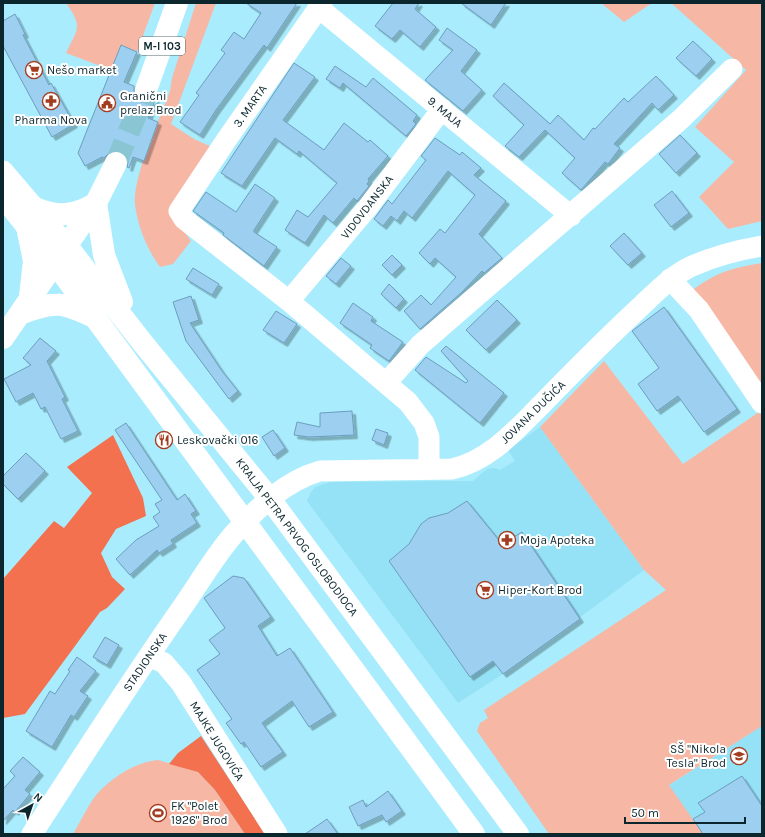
<svg xmlns="http://www.w3.org/2000/svg" width="765" height="837" viewBox="0 0 765 837" font-family="Karla,sans-serif">
	<style>
		.built { fill: #95e1f5 }
		.green { fill: #f7b7a5 }
		.forest { fill: #f3714e }
		.building { fill: #9ccff0; stroke: #6c9ebd; filter: url(#shadow) }
		.lines { fill: none; stroke-linecap: round; stroke-linejoin: round }
		.major-tunnel { stroke: #89c5d3; stroke-width: 22; stroke-dasharray: 22 11; stroke-linecap: butt }
		.minor { stroke: #fff; stroke-width: 21 }
		.major { stroke: #fff; stroke-width: 22 }
		.labels { text-anchor: middle; stroke-width: 4; stroke-linejoin: round; paint-order: stroke }
		.shield { fill: #fff; stroke: #54686c; stroke-width: 1 }
		.shield-label { font-size: 11px; font-weight: bold; fill: #0b272d }
		.poi-label { font-size: 12px; fill: #0b272d; stroke: #fff; text-anchor: start }
		.street-label { font-size: 12px; fill: #0b272d; stroke: #fff }
	</style>
	<defs>
		<filter id="shadow"><feDropShadow dx="3.5" dy="3.5" stdDeviation="0" flood-color="#0004"/></filter>
	</defs>
	<rect width="100%" height="100%" fill="#a9ecfd"/>
	<path class="built" d="M540 427 644 570 503 674 458 703 307 501 311 492 315 487 330 482 473 481 487 469 495 468 500 470 515 461 508 450Z
		M762 726V834H596L618 818Z"/>
	<path class="green" d="M66 3H155L137 52 121 46 111 70 66 53C78 28 83 27 66 3Z
		M196 3H216L171 124 194 139 214 148 175 219 191 241 173 264 160 267C147 249 138 227 135 205 132 177 160 119 170 91L172 78Z
		M601 3H652L624 22Z
		M671 3H762V221L728 229 699 197 734 162 695 127 746 70Z
		M762 263V388L691 291C719 271 729 269 762 263Z
		M604 361 683 464 762 410V726L669 785 703 834H549L477 731 480 723 488 718 484 710 666 590 644 570 540 427Z
		M158 760 198 772 215 790 245 834H73C81 821 88 805 97 794 112 777 136 762 158 760Z"/>
	<path class="forest" d="M113 435 143 498 146 516 116 529 101 553 112 577 125 589 107 608 100 612 25 714 3 718V579L54 521 64 528 92 493 67 467Z
		M201 736 265 834H245L215 790 198 772 169 764 178 753Z"/>
	<path class="building" d="M246 3H297L267 48 264 45 216 110 200 135 180 122 199 95 196 93 225 53 221 50 234 32 244 39 261 13Z
		M393 3H419L415 9 436 27 420 47 400 30 392 39 375 26Z
		M461 3H506L491 25Z
		M15 14 25 34 23 35 49 85 51 83 74 124 52 137 3 46V21Z
		M447 28 477 50 461 71 482 90 463 111 425 80 453 50 439 40Z
		M693 41 712 59 696 76 676 58Z
		M121 45 137 52 124 82 134 86V93L137 98 141 102H149L154 100 157 95 148 118 158 122 144 161 133 157 129 168 127 167 128 162 126 156 121 152 115 151 109 153 104 158 102 157 85 166 78 153Z
		M294 63 315 77 283 120 324 150 344 123 368 142 370 140 388 156 368 179 369 181 367 184 369 186 357 201 354 198 333 223 324 215 305 243 285 230 297 210 308 217 337 183 299 151 297 154 275 138 242 186 221 173Z
		M335 66 366 87 373 78 417 115 413 121 416 124 406 136 343 83 340 88 326 79Z
		M656 76 674 95 658 110 652 103 614 144 620 148 608 164 605 162 581 190 562 173 575 158 545 130 519 157 505 146 524 125 493 96 504 83 550 124 558 115 584 140 593 128 595 129 624 98 628 102Z
		M680 135 697 153 676 173 659 154Z
		M435 138 460 155 462 152 481 168 474 175 506 201 479 234 502 258 484 273 482 271 462 292 420 329 404 311 421 295 431 305 456 277 435 258 430 264 419 253 440 229 445 233 475 195 448 171 412 218 404 211 397 221 391 216 383 226 374 219 388 200 392 204 426 160 421 156Z
		M255 184 275 198 254 230V232L277 247 264 266 223 235 224 233 193 211 206 192 236 212Z
		M672 191 689 213 671 227 654 205Z
		M624 233 642 253 628 265 610 246Z
		M392 255 402 265 392 275 382 265Z
		M341 258 351 266 336 284 326 276Z
		M193 268 219 284 212 295 186 279Z
		M389 284 404 299 396 308 381 294Z
		M191 296 199 320 190 323 222 371 238 391 229 399 186 341 173 302Z
		M497 300 517 320 486 350 466 330Z
		M353 303 373 317 371 321 403 342 389 361 370 348 372 345 340 323Z
		M664 307 737 409 704 432 678 396 657 411 638 384 659 368 632 331Z
		M276 311 297 324 284 343 263 330Z
		M40 338 56 351 47 361 65 397 62 399 78 431 61 439 45 407 41 409 33 393 16 402 4 379 31 365 23 358Z
		M446 346 504 393 480 423 415 370 426 357 466 383 468 381 441 351Z
		M352 411 354 435 309 437 294 435 297 422 320 427V413Z
		M126 423 177 500 185 494 196 511 191 514 197 523 171 540 173 544 159 553 157 550 130 575 116 559 136 540 159 526 153 517 160 512 155 504 162 500 115 430Z
		M376 429 388 433 384 445 372 440Z
		M273 430 285 448 274 456 262 437Z
		M26 453 45 471 18 499 3 484V476Z
		M467 501 502 544 522 532 580 619 503 674 493 661 470 677 389 561 409 544 421 524 429 518 448 513Z
		M233 576 244 578 271 617 258 626 277 656 290 648 333 712 309 727 292 701 262 723 283 752 261 767 244 742 241 744 226 723 232 719 197 670 220 654 209 640 225 628 204 598Z
		M105 637 119 645 107 665 93 657Z
		M77 657 96 671 80 691 88 696 74 717 71 715 52 747 26 731 50 691 55 694 70 671 68 670Z
		M23 757 40 772 25 790 30 794 15 812 13 810 3 821V789L15 776 10 771Z
		M742 776 762 806V834H703L693 819 705 812 698 803Z
		M388 791 402 811 386 822 382 815 358 826 349 807 363 800 366 807Z
		M327 819 338 834H305Z"/>
	<g class="lines">
		<path class="major-tunnel" d="M116 163 146 90"/>
		<path class="minor" d="M322 3 227 139 179 211 184 219 289 301 408 402 424 423 429 437V469
			M319 8 571 216
			M3 171 67 246
			M3 197 55 263
			M670 279 699 310 762 403
			M289 301 368 207 442 109
			M386 383 420 345 681 119 732 69
			M149 656 164 663 181 683 277 834
			M32 834C81 759 128 685 179 612 197 587 213 558 233 535 256 509 285 481 320 471L452 469C489 461 515 431 541 405 573 372 605 340 638 309 655 293 671 276 692 266 715 256 738 250 762 246"/>
		<path class="major" d="M146 90 177 3
			M96 203 104 255 122 302
			M33 207C56 218 75 216 96 203
			M27 227 34 261 30 296
			M67 246 142 342 270 499 518 834
			M55 263 474 834
			M20 314C55 300 63 302 96 318
			M3 338 96 203 116 163"/>
	</g>
	<defs>
		<g id="supermarket-ring" transform="scale(0.9)"><circle r="9.5" fill="#fff" stroke="#a43c1f" stroke-width="1.5"/><path d="M-6-5.5h2.5l.6 2H6L4.5 2H-2.5L-4.4-4H-6ZM-1.5 3.2a1.3 1.3 0 1 0 .1 0ZM3 3.2a1.3 1.3 0 1 0 .1 0Z" fill="#a43c1f"/></g>
		<g id="pharmacy-ring" transform="scale(0.9)"><circle r="9.5" fill="#fff" stroke="#a43c1f" stroke-width="1.5"/><path d="M-2-6h4v4h4v4h-4v4h-4v-4h-4v-4h4Z" fill="#a43c1f"/></g>
		<g id="civic-ring" transform="scale(0.9)"><circle r="9.5" fill="#fff" stroke="#a43c1f" stroke-width="1.5"/><path d="M-.6-6.5H3V-4.5H.6V-3L4-1V1h2V6H-6V1h2V-1L-.6-3ZM-1.2 2.5V6h2.4V2.5Z" fill="#a43c1f"/></g>
		<g id="restaurant-ring" transform="scale(0.9)"><circle r="9.5" fill="#fff" stroke="#a43c1f" stroke-width="1.5"/><path d="M-5-6h1v4h1v-4h1v4h1v-4h1v5L-1.5 .5V6h-2V.5L-5-1ZM5-6V6H3V1.5H1.5Q1.5-4 5-6Z" fill="#a43c1f"/></g>
		<g id="school-ring" transform="scale(0.9)"><circle r="9.5" fill="#fff" stroke="#a43c1f" stroke-width="1.5"/><path d="M0-5L7-2L0 1L-7-2ZM-4 1L0 2.5L4 1V4Q0 6-4 4Z" fill="#a43c1f"/></g>
		<g id="stadium-ring" transform="scale(0.9)"><circle r="9.5" fill="#fff" stroke="#a43c1f" stroke-width="1.5"/><path d="M0-5a6.5 5 0 1 0 0 10a6.5 5 0 1 0 0-10ZM-3.5-1.8h7v3.6h-7Z" fill="#a43c1f"/></g>
	</defs>
	<g fill-rule="evenodd">
		<use href="#supermarket-ring" x="34" y="70"/>
		<use href="#pharmacy-ring" x="51" y="101"/>
		<use href="#civic-ring" x="107" y="103"/>
		<use href="#restaurant-ring" x="164" y="440"/>
		<use href="#pharmacy-ring" x="507" y="540"/>
		<use href="#supermarket-ring" x="485" y="590"/>
		<use href="#school-ring" x="739" y="756"/>
		<use href="#stadium-ring" x="158" y="813"/>
	</g>
	<g class="labels">
		<rect class="shield" x="139" y="37" width="46" height="18" rx="3"/>
		<g class="shield-label">
			<text x="162" y="50">M-I 103</text>
		</g>
		<g class="poi-label">
			<text x="47" y="74">Nešo market</text>
			<text x="120" y="100">Granični<tspan x="120" dy="14">prelaz Brod</tspan></text>
			<text x="51" y="124" text-anchor="middle">Pharma Nova</text>
			<text x="177" y="444">Leskovački 016</text>
			<text x="520" y="544">Moja Apoteka</text>
			<text x="498" y="594">Hiper-Kort Brod</text>
			<text x="726" y="753" text-anchor="end">SŠ "Nikola<tspan x="726" dy="14">Tesla" Brod</tspan></text>
			<text x="171" y="810">FK "Polet<tspan x="171" dy="14">1926" Brod</tspan></text>
		</g>
		<g class="street-label">
			<text transform="translate(250 106) rotate(-55)" y="4">3. MARTA</text>
			<text transform="translate(445 112) rotate(40)" y="4">9. MAJA</text>
			<text transform="translate(367 207) rotate(-52)" y="4">VIDOVDANSKA</text>
			<text transform="translate(533 412) rotate(-44)" y="4">JOVANA DUČIĆA</text>
			<text transform="translate(297 537) rotate(53)" y="4">KRALJA PETRA PRVOG OSLOBODIOCA</text>
			<text transform="translate(145 662) rotate(-56)" y="4">STADIONSKA</text>
			<text transform="translate(217 741) rotate(58)" y="4">MAJKE JUGOVIĆA</text>
		</g>
	</g>
	<rect width="765" height="837" fill="none" stroke="#0b272d" stroke-width="8"/>
	<g transform="translate(32 805) rotate(40)" stroke="#ffffff" stroke-width="3" paint-order="stroke">
	<path d="M0-3L7 15L0 10L-7 15Z" fill="#0b272d"/>
	<text y="-6" font-size="11" font-weight="bold" text-anchor="middle" fill="#0b272d">N</text>
	</g>
	<path d="M625 817v6h120v-6" fill="none" stroke="#0b272d" stroke-width="2"/>
	<text x="631" y="817" font-size="12" fill="#0b272d" stroke="#ffffff" stroke-width="3" paint-order="stroke">50 m</text>
</svg>
